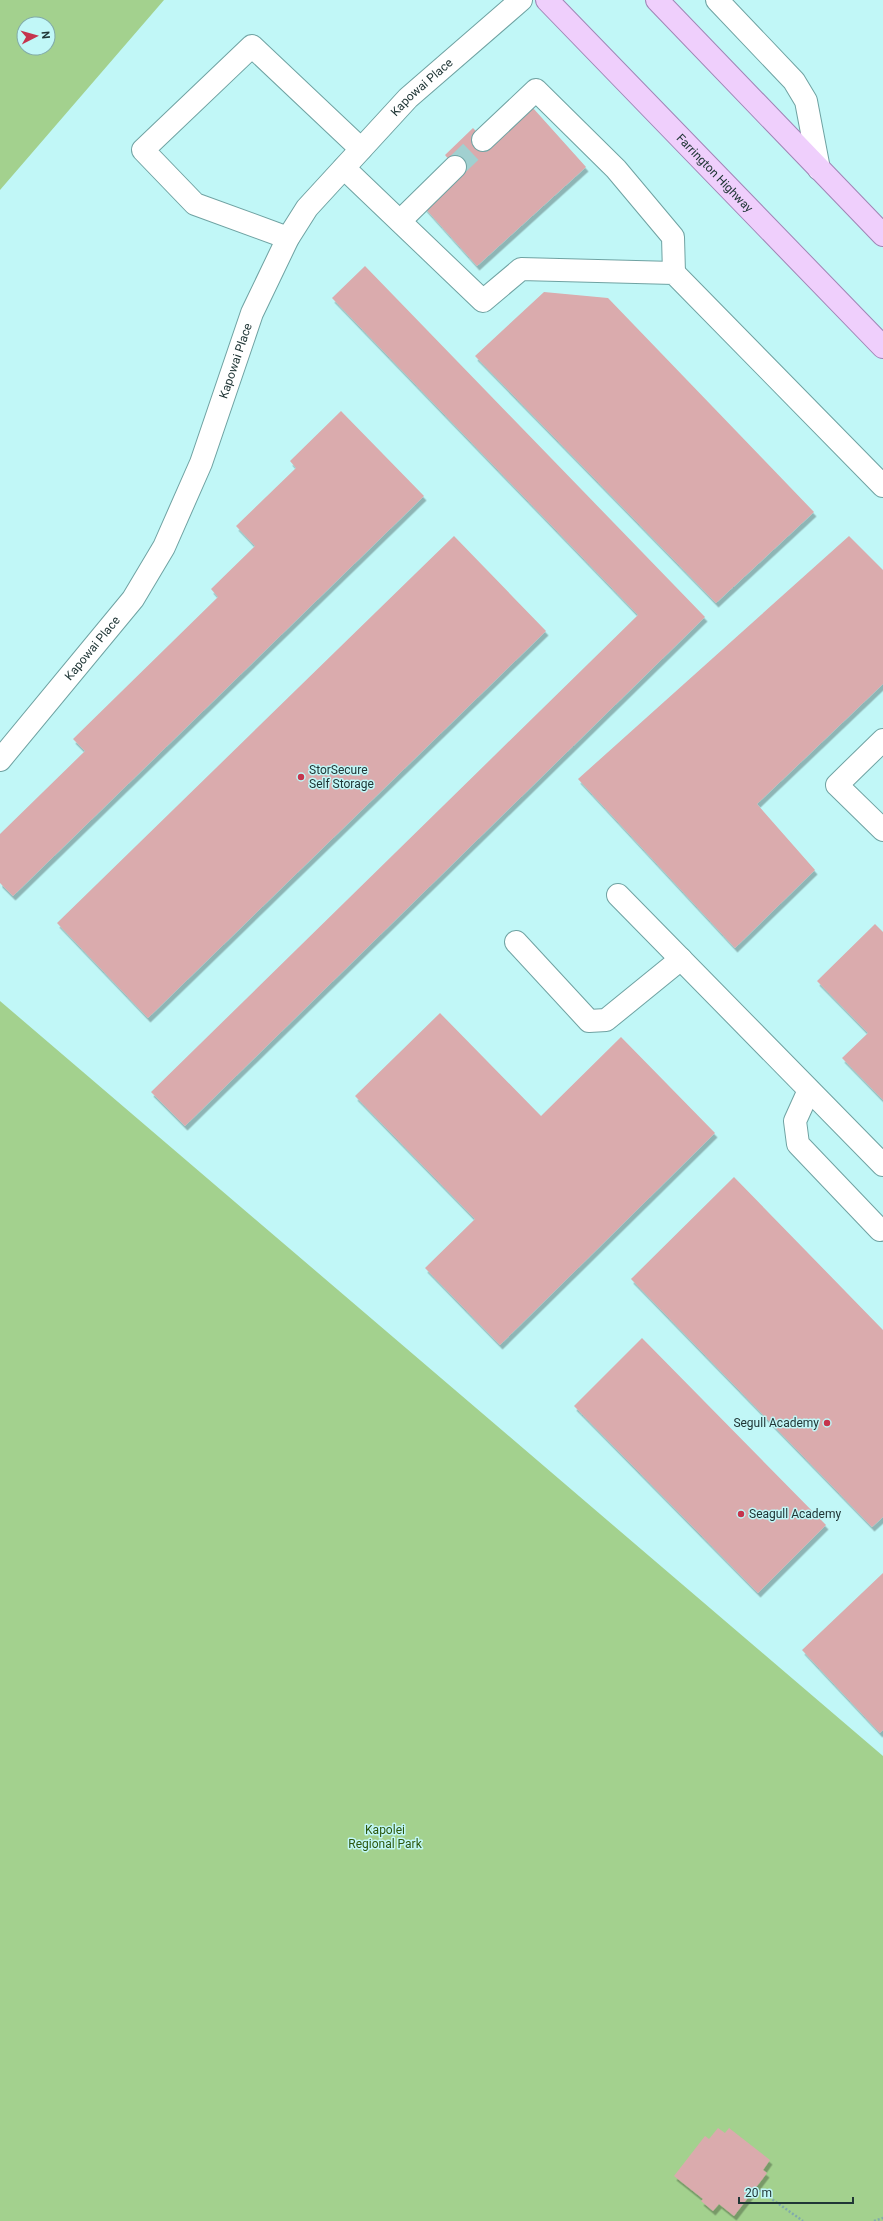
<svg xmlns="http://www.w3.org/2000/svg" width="883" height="2221" viewBox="0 0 883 2221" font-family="Roboto,sans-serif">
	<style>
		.green { fill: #a3d18e; fill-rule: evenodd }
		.building { fill: #daabad; filter: url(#shadow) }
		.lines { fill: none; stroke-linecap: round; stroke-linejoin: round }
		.minor-tunnel { stroke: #a1d0d0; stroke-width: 22; stroke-dasharray: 22 11; stroke-linecap: butt }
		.minor-casing { stroke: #6fa2a2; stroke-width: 24 }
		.major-casing { stroke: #9f85b5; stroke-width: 24 }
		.path { stroke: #81abab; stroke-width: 2.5; stroke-dasharray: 2 2; stroke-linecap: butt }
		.minor { stroke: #fff; stroke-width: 22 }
		.major { stroke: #efcffc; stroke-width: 22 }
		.poi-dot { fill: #c5344d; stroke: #c1f7f7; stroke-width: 1.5 }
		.labels { text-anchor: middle; stroke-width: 3; stroke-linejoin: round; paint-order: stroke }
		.street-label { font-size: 12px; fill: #203636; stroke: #c1f7f7 }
		.poi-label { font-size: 12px; fill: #203636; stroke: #c1f7f7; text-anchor: start }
		.park-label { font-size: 12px; fill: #2b570d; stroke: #c1f7f7 }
	</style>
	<defs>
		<filter id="shadow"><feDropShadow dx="2.5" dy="4.5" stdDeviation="0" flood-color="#0004"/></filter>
	</defs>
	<rect width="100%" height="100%" fill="#c1f7f7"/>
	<path class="green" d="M0 0H164L0 190ZM24 24H48V48H24Z
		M0 1001 883 1756V2221H0Z"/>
	<path class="building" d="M533 108 586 167 477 266 424 207 461 174 445 155 473 128 491 147Z
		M365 266 705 617 185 1126 151 1092 638 615 332 298Z
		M544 292 608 298 814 512 716 603 475 356Z
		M341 411 424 496 13 896 0 883V834L85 751 73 739 218 597 211 589 255 546 236 526 296 468 290 461Z
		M454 536 546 631 148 1018 57 923Z
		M849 536 883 570V684L757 804 815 870 735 948 578 779Z
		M875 924 883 932V1100L842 1058 868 1033 817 981Z
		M440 1013 541 1116 621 1037 715 1133 500 1345 425 1268 475 1219 355 1096Z
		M734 1177 883 1330V1517L872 1527 631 1279Z
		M642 1338 826 1525 758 1593 574 1406Z
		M883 1573V1730L880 1733 802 1650Z
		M718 2128 725 2133 729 2128 770 2160 763 2170 767 2173 734 2216 719 2204 713 2211 701 2201 703 2199 674 2176 705 2136 709 2139Z"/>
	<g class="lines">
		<path class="minor-tunnel" d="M455 167 483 140"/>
		<g class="minor-casing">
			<g id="minor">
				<path d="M717 0 794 81 806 101 819 169"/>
				<path d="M483 140 536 90 616 169 673 237 674 273"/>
				<path d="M344 168 483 301 521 269 674 273 883 486"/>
				<path d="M400 221 455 167"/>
				<path d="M288 238 195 204 143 150 252 46 361 149"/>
				<path d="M883 740 837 785 883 830"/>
				<path id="s1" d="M0 760 133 599 164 547 201 463 252 313 288 238 307 208 408 98 521 0"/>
				<path d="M618 895 883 1165"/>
				<path d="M516 942 589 1021 606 1020 681 959"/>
				<path d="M809 1090 795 1121 798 1144 880 1230"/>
			</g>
		</g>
		<g class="major-casing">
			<g id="major">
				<path id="s2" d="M547 0 883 347"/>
				<path d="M657 0 883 235"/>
			</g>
		</g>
		<path class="path" d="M756 2188 803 2221
			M874 2221 883 2218"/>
		<use href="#minor" class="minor"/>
		<use href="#major" class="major"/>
	</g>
	<g class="poi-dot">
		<circle cx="301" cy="777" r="4"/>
		<circle cx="827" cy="1423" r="4"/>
		<circle cx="741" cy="1514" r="4"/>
	</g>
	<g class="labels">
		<g class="street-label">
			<text dy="4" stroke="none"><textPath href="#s1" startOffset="805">Kapowai Place</textPath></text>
			<text dy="4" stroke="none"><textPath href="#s2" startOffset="241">Farrington Highway</textPath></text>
			<text dy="4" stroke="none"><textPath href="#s1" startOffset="469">Kapowai Place</textPath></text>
			<text dy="4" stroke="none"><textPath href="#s1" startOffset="145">Kapowai Place</textPath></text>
		</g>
		<g class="poi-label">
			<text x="309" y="774">StorSecure<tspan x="309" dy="14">Self Storage</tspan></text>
			<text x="819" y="1427" text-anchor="end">Segull Academy</text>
			<text x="749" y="1518">Seagull Academy</text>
		</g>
		<g class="park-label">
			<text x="385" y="1834">Kapolei<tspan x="385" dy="14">Regional Park</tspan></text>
		</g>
	</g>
	<g transform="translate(36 36) rotate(84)"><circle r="19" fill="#c1f7f7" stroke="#81aaaa"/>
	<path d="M0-3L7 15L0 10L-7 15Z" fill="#c5344d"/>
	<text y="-6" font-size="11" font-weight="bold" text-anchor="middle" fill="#203636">N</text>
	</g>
	<path d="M739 2197v6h114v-6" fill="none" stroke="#203636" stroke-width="2"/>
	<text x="745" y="2197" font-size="12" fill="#203636" stroke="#c1f7f7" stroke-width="3" paint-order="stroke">20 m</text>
</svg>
